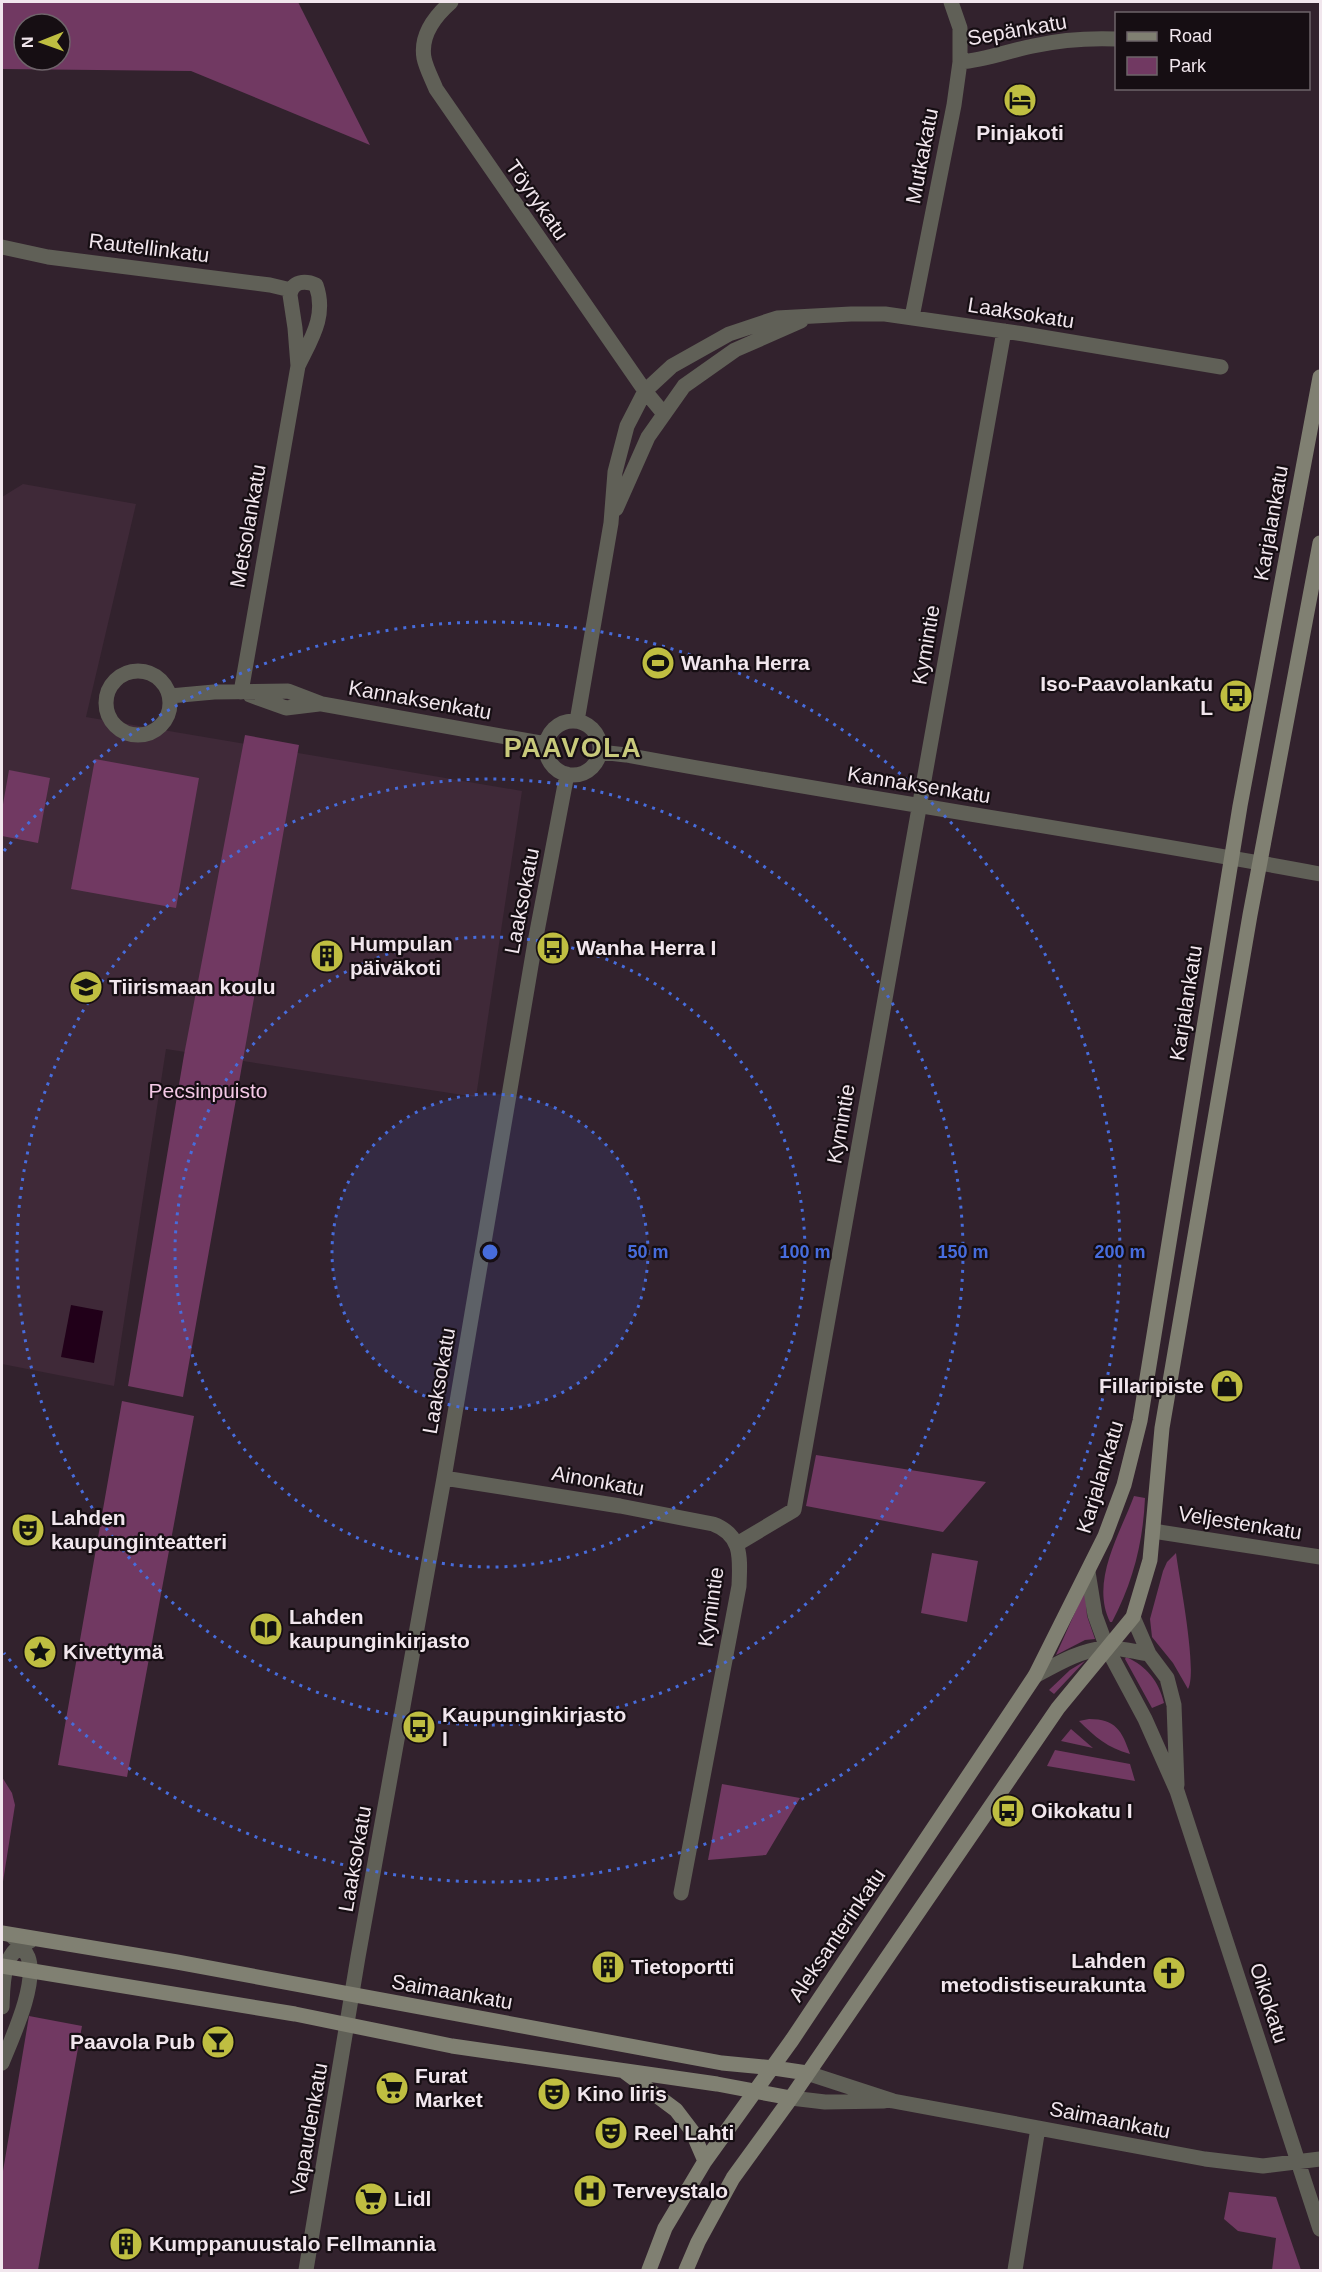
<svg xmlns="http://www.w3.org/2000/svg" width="1322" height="2272" viewBox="0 0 1322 2272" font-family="Arial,sans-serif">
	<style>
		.built { fill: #3f2938 }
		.green { fill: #713962; fill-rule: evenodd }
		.water { fill: #210019 }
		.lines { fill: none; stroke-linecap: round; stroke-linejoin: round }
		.street { stroke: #606057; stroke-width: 15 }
		.secondary { stroke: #808072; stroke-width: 15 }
		.ring { fill: none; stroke: #476cdc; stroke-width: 3; stroke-dasharray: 3 6 }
		.labels { text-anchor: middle; stroke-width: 4.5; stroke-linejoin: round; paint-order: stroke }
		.street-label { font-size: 21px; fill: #f1e6ed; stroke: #160e13 }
		.poi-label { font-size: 21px; font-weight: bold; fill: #f1e6ed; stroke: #160e13; text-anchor: start }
		.park-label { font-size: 21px; fill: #f3c8e5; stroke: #160e13 }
		.district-label { font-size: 27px; font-weight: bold; letter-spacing: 1.5px; fill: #c8c97b; stroke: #160e13 }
		.centre { fill: #476cdc; stroke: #160e13; stroke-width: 3 }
		.ring-label { font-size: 18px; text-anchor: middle; font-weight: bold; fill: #476cdc; stroke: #160e13; stroke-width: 4.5; stroke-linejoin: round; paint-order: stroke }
	</style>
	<rect width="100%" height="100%" fill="#32222d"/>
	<path class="built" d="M23 484 136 504 86 717 522 791 476 1097 166 1049 114 1386 2 1364V497Z"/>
	<path class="green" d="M2 2H298L370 145 191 71 2 69ZM24 24H60V60H24Z
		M245 735 299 745 183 1397 128 1386 184 1055Z
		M95 759 199 778 176 908 71 889Z
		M9 770 50 778 38 843 2 836V810Z
		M122 1401 194 1416 127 1777 58 1765Z
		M816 1455 986 1482 943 1532 806 1506Z
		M1134 1496 1145 1498C1143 1543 1133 1582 1112 1622H1110C1090 1581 1120 1534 1134 1496Z
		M932 1553 978 1561 967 1622 921 1613Z
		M1176 1553C1179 1578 1198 1671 1188 1689L1173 1663 1152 1637 1150 1619 1163 1571 1167 1562Z
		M1085 1590 1087 1616 1095 1639 1085 1640 1056 1655Z
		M1126 1657C1147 1666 1159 1682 1164 1703L1152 1708 1125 1659Z
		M1085 1661 1054 1694 1049 1690 1070 1670Z
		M1089 1719C1116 1719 1122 1731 1130 1754 1108 1748 1095 1737 1079 1721Z
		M1071 1729 1093 1748 1061 1741Z
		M1055 1750 1130 1764 1135 1781 1047 1766Z
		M2 1777 12 1793 15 1805 2 1888Z
		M722 1784 800 1798 766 1855 708 1860Z
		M29 2016 82 2026 38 2270H2V2177Z
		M1229 2192 1276 2197 1301 2270H1272L1276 2238 1238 2231 1224 2219Z"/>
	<path class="water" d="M71 1305 103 1311 94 1363 61 1357Z"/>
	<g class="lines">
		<path class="street" d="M451 2C435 16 420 35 424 58 426 68 432 79 436 89L645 391 664 414
			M960 62C985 60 1008 51 1033 46 1060 40 1089 38 1116 39
			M2 247 48 257 270 285 291 290
			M912 317 954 105 960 62V28L951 2
			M616 509 648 437 684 386 735 350 801 321
			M106 703a32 32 0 1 1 64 0a32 32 0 1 1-64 0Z
			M241 692 298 366 295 328 290 295C292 281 305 280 316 285 327 316 311 339 298 366
			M250 695 286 708 319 704
			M170 696 214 692 288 691 322 704 546 744
			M577 721 611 523 615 472 627 426 645 391 672 366 729 334 777 318 851 314H885L1024 334 1221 367
			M546 748a27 27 0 1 1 54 0a27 27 0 1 1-54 0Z
			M600 752 626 755C857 798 1090 831 1320 874
			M444 1478 620 1506 713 1524C743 1535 740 1559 739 1586L681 1893
			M1153 1531 1320 1557
			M737 1544 794 1510 1004 331
			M1088 1572 1095 1615 1107 1648 1145 1719 1177 1791 1320 2229
			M1133 1617 1149 1654 1167 1678 1174 1705 1177 1785
			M1035 1676C1057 1664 1080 1650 1106 1648 1119 1647 1135 1652 1149 1654
			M2 2007C3 1982 2 1950 30 1941
			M2 2063C12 2038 38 1983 28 1957 24 1948 18 1941 11 1935
			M807 2073 893 2101 1205 2159 1263 2166 1320 2159
			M791 2098 825 2102 884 2101
			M306 2270 358 1957 444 1478 535 942 567 774
			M1015 2270 1038 2128"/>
		<path class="secondary" d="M2 1933 177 1962 722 2063 774 2068 807 2073
			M2 1966 295 2014 452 2046 717 2084 791 2098
			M625 2072 676 2110 692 2131 705 2161
			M649 2270 665 2228 705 2161 792 2040 1035 1676 1105 1536 1124 1485 1140 1421 1240 806 1320 377
			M686 2270 698 2242 733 2178 791 2098 1058 1708 1133 1617 1150 1560 1162 1428 1250 915 1320 543"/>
	</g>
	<circle cx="490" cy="1252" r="158" fill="#476cdc" fill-opacity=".12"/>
	<g class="ring">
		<circle cx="490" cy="1252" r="158"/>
		<circle cx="490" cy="1252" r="315"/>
		<circle cx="490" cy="1252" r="473"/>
		<path d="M4 851A630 630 0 1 1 4 1653"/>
	</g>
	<defs>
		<g id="hotel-disc" transform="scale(1.725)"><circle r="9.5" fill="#bfbe41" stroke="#160e13"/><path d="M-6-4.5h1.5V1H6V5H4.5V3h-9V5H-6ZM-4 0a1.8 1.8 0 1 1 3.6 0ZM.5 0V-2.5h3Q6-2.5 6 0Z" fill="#111"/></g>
		<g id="stadium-disc" transform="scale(1.725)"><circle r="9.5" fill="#bfbe41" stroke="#160e13"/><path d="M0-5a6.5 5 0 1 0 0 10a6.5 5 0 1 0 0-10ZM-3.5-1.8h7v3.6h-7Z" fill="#111"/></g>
		<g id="bus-disc" transform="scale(1.725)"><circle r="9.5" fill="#bfbe41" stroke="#160e13"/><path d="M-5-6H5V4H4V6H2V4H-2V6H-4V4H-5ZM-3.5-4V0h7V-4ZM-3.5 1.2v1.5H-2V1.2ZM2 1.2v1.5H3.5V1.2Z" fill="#111"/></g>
		<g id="building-disc" transform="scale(1.725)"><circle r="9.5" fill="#bfbe41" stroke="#160e13"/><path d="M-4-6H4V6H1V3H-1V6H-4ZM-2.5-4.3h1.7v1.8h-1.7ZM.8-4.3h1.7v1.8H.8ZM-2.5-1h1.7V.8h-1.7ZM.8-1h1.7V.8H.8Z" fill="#111"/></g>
		<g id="school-disc" transform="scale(1.725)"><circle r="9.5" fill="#bfbe41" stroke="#160e13"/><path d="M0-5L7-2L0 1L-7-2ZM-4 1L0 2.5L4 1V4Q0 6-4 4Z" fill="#111"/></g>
		<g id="shop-disc" transform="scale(1.725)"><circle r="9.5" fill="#bfbe41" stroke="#160e13"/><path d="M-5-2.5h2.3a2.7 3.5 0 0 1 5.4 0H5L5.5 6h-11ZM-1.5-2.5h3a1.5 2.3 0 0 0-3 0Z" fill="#111"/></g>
		<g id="theatre-disc" transform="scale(1.725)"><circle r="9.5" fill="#bfbe41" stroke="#160e13"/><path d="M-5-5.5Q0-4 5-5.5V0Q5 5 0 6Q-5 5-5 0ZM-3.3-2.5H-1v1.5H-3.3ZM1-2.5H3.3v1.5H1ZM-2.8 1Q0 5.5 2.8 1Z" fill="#111"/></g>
		<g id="library-disc" transform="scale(1.725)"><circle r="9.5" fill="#bfbe41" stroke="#160e13"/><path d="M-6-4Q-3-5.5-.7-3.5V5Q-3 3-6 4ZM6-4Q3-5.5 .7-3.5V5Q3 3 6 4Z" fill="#111"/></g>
		<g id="sight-disc" transform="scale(1.725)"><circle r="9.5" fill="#bfbe41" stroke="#160e13"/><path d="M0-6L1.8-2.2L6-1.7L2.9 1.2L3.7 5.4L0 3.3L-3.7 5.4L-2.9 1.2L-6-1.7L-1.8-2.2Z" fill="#111"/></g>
		<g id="church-disc" transform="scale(1.725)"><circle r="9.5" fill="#bfbe41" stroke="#160e13"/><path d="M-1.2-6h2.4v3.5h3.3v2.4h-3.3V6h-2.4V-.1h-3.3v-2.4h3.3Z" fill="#111"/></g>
		<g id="bar-disc" transform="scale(1.725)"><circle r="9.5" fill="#bfbe41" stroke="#160e13"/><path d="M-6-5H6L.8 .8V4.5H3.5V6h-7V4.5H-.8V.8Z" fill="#111"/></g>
		<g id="supermarket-disc" transform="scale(1.725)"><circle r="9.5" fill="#bfbe41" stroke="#160e13"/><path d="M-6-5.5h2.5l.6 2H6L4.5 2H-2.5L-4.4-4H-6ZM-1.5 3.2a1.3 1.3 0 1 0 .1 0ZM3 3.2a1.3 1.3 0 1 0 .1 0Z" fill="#111"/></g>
		<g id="hospital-disc" transform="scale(1.725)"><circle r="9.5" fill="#bfbe41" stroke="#160e13"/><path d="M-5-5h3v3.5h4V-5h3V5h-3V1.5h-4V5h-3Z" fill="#111"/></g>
	</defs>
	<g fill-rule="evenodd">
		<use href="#hotel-disc" x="1020" y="100"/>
		<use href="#stadium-disc" x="658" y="663"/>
		<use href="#bus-disc" x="1236" y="696"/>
		<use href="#bus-disc" x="553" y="948"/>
		<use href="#building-disc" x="327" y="956"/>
		<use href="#school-disc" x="86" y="987"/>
		<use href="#shop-disc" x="1227" y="1386"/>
		<use href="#theatre-disc" x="28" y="1530"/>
		<use href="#library-disc" x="266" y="1629"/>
		<use href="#sight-disc" x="40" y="1652"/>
		<use href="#bus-disc" x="419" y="1727"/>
		<use href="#bus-disc" x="1008" y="1811"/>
		<use href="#building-disc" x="608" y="1967"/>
		<use href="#church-disc" x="1169" y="1973"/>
		<use href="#bar-disc" x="218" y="2042"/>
		<use href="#supermarket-disc" x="392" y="2088"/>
		<use href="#theatre-disc" x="554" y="2094"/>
		<use href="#theatre-disc" x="611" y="2133"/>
		<use href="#hospital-disc" x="590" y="2191"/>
		<use href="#supermarket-disc" x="371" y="2199"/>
		<use href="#building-disc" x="126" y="2244"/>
	</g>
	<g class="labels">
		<g class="street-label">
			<text transform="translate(1017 30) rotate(-10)" y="7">Sepänkatu</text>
			<text transform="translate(922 156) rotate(-79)" y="7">Mutkakatu</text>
			<text transform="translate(537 200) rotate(55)" y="7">Töyrykatu</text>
			<text transform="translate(149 248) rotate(7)" y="7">Rautellinkatu</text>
			<text transform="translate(1021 313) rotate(9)" y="7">Laaksokatu</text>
			<text transform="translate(1271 523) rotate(-80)" y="7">Karjalankatu</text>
			<text transform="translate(248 526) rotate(-80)" y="7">Metsolankatu</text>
			<text transform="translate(926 645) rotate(-80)" y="7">Kymintie</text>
			<text transform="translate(420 700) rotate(10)" y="7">Kannaksenkatu</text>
			<text transform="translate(919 785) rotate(9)" y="7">Kannaksenkatu</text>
			<text transform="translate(522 901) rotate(-79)" y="7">Laaksokatu</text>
			<text transform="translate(1186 1003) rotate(-81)" y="7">Karjalankatu</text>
			<text transform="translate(841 1124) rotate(-80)" y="7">Kymintie</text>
			<text transform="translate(439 1381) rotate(-80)" y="7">Laaksokatu</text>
			<text transform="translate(1100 1477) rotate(-73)" y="7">Karjalankatu</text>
			<text transform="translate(598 1481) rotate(10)" y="7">Ainonkatu</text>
			<text transform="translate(1240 1523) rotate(9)" y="7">Veljestenkatu</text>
			<text transform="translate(711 1607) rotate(-82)" y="7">Kymintie</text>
			<text transform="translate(355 1859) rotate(-80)" y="7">Laaksokatu</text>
			<text transform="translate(837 1935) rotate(-56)" y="7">Aleksanterinkatu</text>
			<text transform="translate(452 1992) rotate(10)" y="7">Saimaankatu</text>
			<text transform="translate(1269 2003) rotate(72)" y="7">Oikokatu</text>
			<text transform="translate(1110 2120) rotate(11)" y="7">Saimaankatu</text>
			<text transform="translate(309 2129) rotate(-80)" y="7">Vapaudenkatu</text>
		</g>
		<g class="poi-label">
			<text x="1020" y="140" text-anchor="middle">Pinjakoti</text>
			<text x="681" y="670">Wanha Herra</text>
			<text x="1213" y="691" text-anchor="end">Iso-Paavolankatu<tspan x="1213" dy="24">L</tspan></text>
			<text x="350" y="951">Humpulan<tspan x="350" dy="24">päiväkoti</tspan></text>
			<text x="576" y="955">Wanha Herra I</text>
			<text x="109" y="994">Tiirismaan koulu</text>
			<text x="1204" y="1393" text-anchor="end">Fillaripiste</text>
			<text x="51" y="1525">Lahden<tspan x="51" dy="24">kaupunginteatteri</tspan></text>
			<text x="289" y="1624">Lahden<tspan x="289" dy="24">kaupunginkirjasto</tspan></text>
			<text x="63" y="1659">Kivettymä</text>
			<text x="442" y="1722">Kaupunginkirjasto<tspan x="442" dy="24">I</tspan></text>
			<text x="1031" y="1818">Oikokatu I</text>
			<text x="1146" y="1968" text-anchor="end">Lahden<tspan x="1146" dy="24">metodistiseurakunta</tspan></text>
			<text x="631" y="1974">Tietoportti</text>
			<text x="195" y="2049" text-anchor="end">Paavola Pub</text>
			<text x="415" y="2083">Furat<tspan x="415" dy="24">Market</tspan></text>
			<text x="577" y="2101">Kino Iiris</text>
			<text x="634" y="2140">Reel Lahti</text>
			<text x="613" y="2198">Terveystalo</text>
			<text x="394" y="2206">Lidl</text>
			<text x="149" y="2251">Kumppanuustalo Fellmannia</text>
		</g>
		<g class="park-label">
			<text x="208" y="1098">Pecsinpuisto</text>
		</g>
		<g class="district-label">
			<text x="573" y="757">PAAVOLA</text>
		</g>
	</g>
	<circle cx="490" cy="1252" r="9" class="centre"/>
	<g class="ring-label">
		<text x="648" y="1258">50 m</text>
		<text x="805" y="1258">100 m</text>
		<text x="963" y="1258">150 m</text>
		<text x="1120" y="1258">200 m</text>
	</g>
	<rect width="1322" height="2272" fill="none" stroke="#f1e6ed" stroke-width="6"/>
	<rect x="1115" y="12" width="195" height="78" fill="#160e13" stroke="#6e646a" stroke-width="1.5"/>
	<rect x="1127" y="32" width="30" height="9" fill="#808072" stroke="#6e646a" stroke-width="1.5"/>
	<text x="1169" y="42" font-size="18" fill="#f1e6ed">Road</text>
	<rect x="1127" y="57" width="30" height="18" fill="#713962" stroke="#6e646a" stroke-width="1.5"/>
	<text x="1169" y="72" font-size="18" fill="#f1e6ed">Park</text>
	<g transform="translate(42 42) rotate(269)"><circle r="28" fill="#160e13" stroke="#6e646a" stroke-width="1.5"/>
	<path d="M0-4.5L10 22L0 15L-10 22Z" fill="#bfbe41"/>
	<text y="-9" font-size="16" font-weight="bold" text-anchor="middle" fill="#f1e6ed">N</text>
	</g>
</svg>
